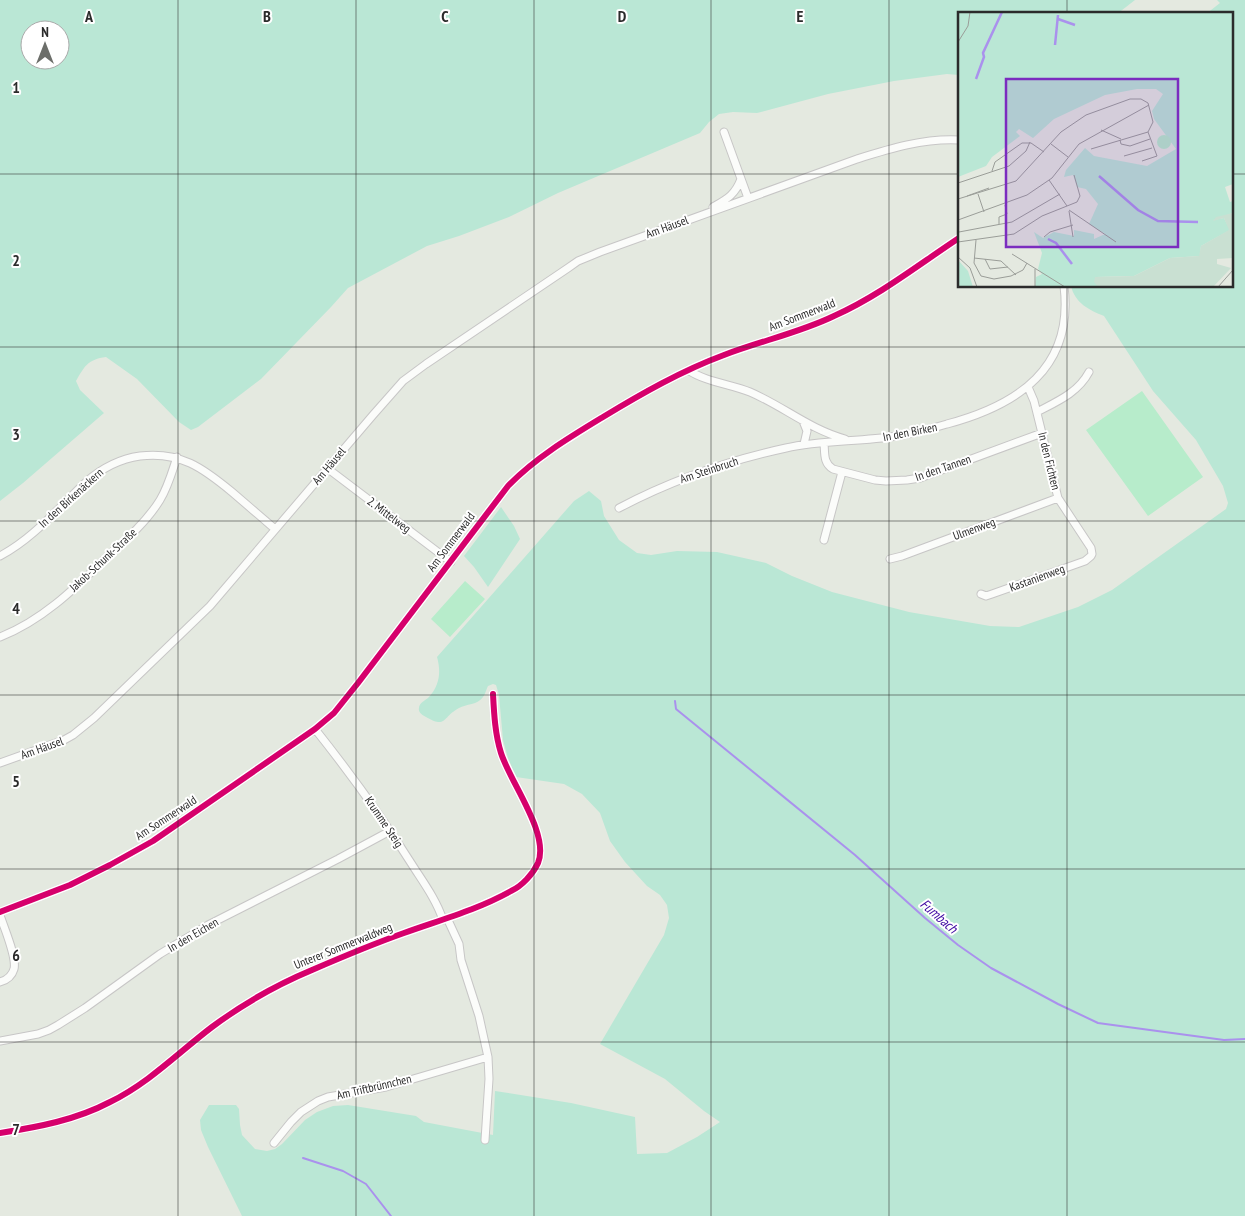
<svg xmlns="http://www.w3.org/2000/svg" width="1245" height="1216" viewBox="0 0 1245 1216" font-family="'PT Sans Narrow',sans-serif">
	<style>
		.green { fill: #bae7d5; fill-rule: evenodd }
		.pitch { fill: #b7eccb }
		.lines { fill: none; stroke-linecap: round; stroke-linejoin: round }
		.stream { stroke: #aa91ed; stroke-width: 2 }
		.street-casing { stroke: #c7c6c6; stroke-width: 9 }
		.street { stroke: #fbfcfa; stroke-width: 7 }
		.cycleway-casing { stroke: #fff; stroke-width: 9 }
		.cycleway { stroke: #d6006c; stroke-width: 6 }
		.grid { fill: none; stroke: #2b2b2b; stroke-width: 1; stroke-opacity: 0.55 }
		.labels { text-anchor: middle; stroke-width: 4; stroke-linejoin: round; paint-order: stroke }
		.street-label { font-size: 12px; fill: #2b2b2b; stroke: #fff }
		.water-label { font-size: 14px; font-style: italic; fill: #3f08a2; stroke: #fff }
		.inset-river { fill: none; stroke: #aa91ed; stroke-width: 2.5 }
		.inset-road { fill: none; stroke: #9a9d98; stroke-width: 1 }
		.view { fill: #7b2cbf; fill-opacity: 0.15; stroke: #7b2cbf; stroke-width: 2.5 }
		.inset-edge { fill: none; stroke: #2b2b2b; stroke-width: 2.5 }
		.grid-label { font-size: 16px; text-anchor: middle; font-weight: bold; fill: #2b2b2b; stroke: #fff; stroke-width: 4; stroke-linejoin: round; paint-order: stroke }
	</style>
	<rect width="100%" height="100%" fill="#e4e9e0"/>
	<path class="green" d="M0 0H1135L1117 14H959V75L947 74 894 81 828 94 757 113 733 112 719 114 709 122 700 133 558 193 509 217 459 236 427 246 348 288 331 307 261 379 198 427 191 430 179 422 137 379 106 357C88 359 84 367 76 381L80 390 104 413 23 483 0 501ZM30 30H60V60H30Z
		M1217 0H1245V1216H242L208 1147 201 1130 200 1120 209 1105H236L239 1109 240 1125 242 1135 255 1149 267 1151 275 1149 282 1144 305 1120 317 1112 333 1106 348 1105 416 1116 424 1122 493 1135 495 1091 571 1103 635 1117 637 1154 667 1153 697 1137 720 1122 704 1111 665 1079 600 1044 664 935 669 918 667 905 660 895 647 886 625 862 610 841 600 813 582 794 564 784 516 777 508 758 503 740 499 695 496 685 493 684 488 686C486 690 485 695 483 697 478 705 466 704 459 708 442 717 447 729 426 717 422 715 418 712 419 708 419 703 426 700 429 697 440 685 441 671 437 657L574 501 589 491 601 501 604 516 619 540 637 553 651 555 677 551 717 552 766 563 792 576 832 592 909 612 990 626 1019 627 1078 607 1112 590 1226 509 1228 503 1223 486 1196 440 1153 391 1104 316C1089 310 1075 303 1071 286H1231V14H1206L1220 3Z
		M501 507 514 526 520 539 488 587 474 567 464 556Z"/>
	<path class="pitch" d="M1142 391 1203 477 1148 516 1086 430Z
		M465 581 485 599 450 637 431 619Z"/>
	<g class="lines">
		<path class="stream" d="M675 701 676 709 855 855 925 918 958 945 991 968 1058 1004 1098 1023 1224 1040 1245 1039
			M303 1158 343 1171 366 1184 391 1216"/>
		<g class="street-casing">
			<path id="street" d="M724 132 748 198
				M713 207C727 199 735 195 741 179
				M688 370C706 382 730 384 750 392 783 406 809 429 845 439
				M1037 412C1056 402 1078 393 1089 372
				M803 421 807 431 804 444
				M824 443C825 453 823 463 833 469L875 480 886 481 907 480 920 478 1042 433
				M327 468 451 562
				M619 508C674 479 726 461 786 448 822 440 860 442 896 436 913 434 930 429 947 424 1018 405 1074 368 1064 286
				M824 540 842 472
				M0 556C34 538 58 508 86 482 102 468 119 459 140 456 180 451 203 468 232 492 246 504 261 517 275 529
				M890 559 902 556 1058 498
				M981 594 986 596 992 594 1085 561 1091 556 1092 554 1091 548 1058 498 1034 401 1028 387
				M0 637C44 620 77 586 110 554 128 538 147 521 160 500 168 487 172 472 177 457
				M315 729C350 773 382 817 411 863 423 882 436 899 443 920
				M0 763 64 740 73 735 94 718 210 606 373 415 403 381 426 364 568 268 578 261 600 252 857 159C889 149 924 138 959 140
				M0 912 70 885 110 865 153 841 315 729 334 713 358 683 508 486C535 458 570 437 603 417 641 394 681 371 724 355 760 341 799 333 834 316 879 296 918 265 959 238
				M0 915C4 928 17 957 14 969 12 976 7 980 0 982
				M447 918 459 944 461 960 479 1016 488 1057 489 1079 485 1140
				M0 1041 38 1034 49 1030 58 1025 85 1008 160 954 208 925 338 859 390 831
				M0 1133C38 1127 76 1120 110 1102 149 1083 179 1052 212 1027 243 1004 276 985 312 970 342 957 373 944 404 933 440 920 477 910 511 891 522 886 533 874 538 863 550 834 510 782 501 753 495 734 494 713 493 694
				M274 1143 291 1122 301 1112 318 1101 328 1097 386 1087 488 1057"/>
		</g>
		<use href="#street" class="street"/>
		<g class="cycleway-casing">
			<path id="cycleway" d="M0 912 70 885 110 865 153 841 315 729 334 713 358 683 508 486C535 458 570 437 603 417 641 394 681 371 724 355 760 341 799 333 834 316 879 296 918 265 959 238
				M0 1133C38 1127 76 1120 110 1102 149 1083 179 1052 212 1027 243 1004 276 985 312 970 342 957 373 944 404 933 440 920 477 910 511 891 522 886 533 874 538 863 550 834 510 782 501 753 495 734 494 713 493 694"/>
		</g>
		<use href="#cycleway" class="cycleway"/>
	</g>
	<path class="grid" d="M178 0V1216M356 0V1216M534 0V1216M711 0V1216M889 0V1216M1067 0V14M0 174H959M1231 174H1245M1067 286V1216M0 347H1245M0 521H1245M0 695H1245M0 869H1245M0 1042H1245"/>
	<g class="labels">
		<g class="street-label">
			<text transform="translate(667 227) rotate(-20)" y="4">Am Häusel</text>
			<text transform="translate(802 315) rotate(-21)" y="4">Am Sommerwald</text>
			<text transform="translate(910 432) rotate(-11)" y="4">In den Birken</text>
			<text transform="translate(1049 461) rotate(76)" y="4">In den Fichten</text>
			<text transform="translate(329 466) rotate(-50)" y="4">Am Häusel</text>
			<text transform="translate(943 468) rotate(-19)" y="4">In den Tannen</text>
			<text transform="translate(709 470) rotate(-18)" y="4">Am Steinbruch</text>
			<text transform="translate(71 498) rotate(-42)" y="4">In den Birkenäckern</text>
			<text transform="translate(389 515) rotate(37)" y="4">2. Mittelweg</text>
			<text transform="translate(974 529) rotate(-20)" y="4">Ulmenweg</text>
			<text transform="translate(451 542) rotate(-53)" y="4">Am Sommerwald</text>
			<text transform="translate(103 560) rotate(-43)" y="4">Jakob-Schunk-Straße</text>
			<text transform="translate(1037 578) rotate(-20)" y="4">Kastanienweg</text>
			<text transform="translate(42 748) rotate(-20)" y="4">Am Häusel</text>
			<text transform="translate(166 818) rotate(-33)" y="4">Am Sommerwald</text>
			<text transform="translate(384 822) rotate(56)" y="4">Krumme Steig</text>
			<text transform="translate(193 935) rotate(-30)" y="4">In den Eichen</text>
			<text transform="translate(343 946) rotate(-22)" y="4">Unterer Sommerwaldweg</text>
			<text transform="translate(374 1087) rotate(-13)" y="4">Am Triftbrünnchen</text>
		</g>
		<g class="water-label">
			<text transform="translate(939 916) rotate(41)" y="5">Fumbach</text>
		</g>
	</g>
	<g transform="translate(958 12)">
		<rect width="275" height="275" fill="#e4e9e0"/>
		<path d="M0 0H275V172L267 175 272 190 275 189V201L255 208 266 206 272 218 243 234 242 244 212 246 176 264 138 265 140 275H77L78 265 84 262 80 257 84 241 76 220 85 226 96 220 116 224V218L136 222V227L147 222 131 212 140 192 128 177 119 175 115 163 106 165 108 158 127 136 136 144 189 154 218 137 196 107 194 99 205 82 198 77H179L147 83 96 107 75 126 61 117 58 120 62 124 34 145 28 154 0 165ZM0 248 10 259 15 275H0Z" fill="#bae7d5"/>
		<path d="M275 201V246L259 247V252L273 256 255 275H140L136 270 137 265 176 264 212 246 241 244 243 234 271 218 266 206 255 209 258 205Z" fill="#c9e0d2"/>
		<path d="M199 130a7 7 0 1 1 14 0a7 7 0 1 1-14 0Z" fill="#b7eccb"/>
		<path class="inset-river" d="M100 7 117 13M97 33 100 3M18 67 26 45 25 41 44 0M141 164 180 198 200 209 240 210M90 227 98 231 114 252"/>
		<path class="inset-road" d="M0 30 10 14 12 0M143 118 163 127M162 128 163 132 172 134 192 127M93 132 110 145M166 144 194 136M184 149 199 144 190 120M34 159 37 150 64 131H73L86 140M91 168 109 194M0 171 51 154 68 139 72 130M20 182 26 200M9 184 31 176M0 187 58 169 103 120 128 103 172 87H183L190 91 195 110 190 120 133 137M111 198 158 230M111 199 115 225M0 208 69 183 94 166 121 132 191 93M41 212V205L49 202 47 193M1 220 54 210 102 182M86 225 92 220 115 213M18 228 16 251 23 264 36 267 53 264 65 258 69 251M0 230 56 222 84 204 119 190 122 184 116 163M54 242 107 275M0 245 12 256 19 275M16 246 43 249 58 263M27 247 32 257 50 255M77 275V257M260 275 275 258"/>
		<path class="view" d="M48 67H220V235H48Z"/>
		<rect width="275" height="275" class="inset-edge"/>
	</g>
	<g class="grid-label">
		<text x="89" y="22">A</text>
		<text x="267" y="22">B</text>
		<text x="445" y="22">C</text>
		<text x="622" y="22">D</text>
		<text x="800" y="22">E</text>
		<text x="16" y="93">1</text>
		<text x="16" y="266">2</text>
		<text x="16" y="440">3</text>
		<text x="16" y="614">4</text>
		<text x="16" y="787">5</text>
		<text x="16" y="961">6</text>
		<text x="16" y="1135">7</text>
	</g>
	<g transform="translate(45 45)"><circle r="24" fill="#ffffff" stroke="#aaaaaa"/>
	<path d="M0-4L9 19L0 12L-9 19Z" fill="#6c6e6a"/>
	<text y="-8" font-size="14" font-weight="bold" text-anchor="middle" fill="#2b2b2b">N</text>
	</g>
</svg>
